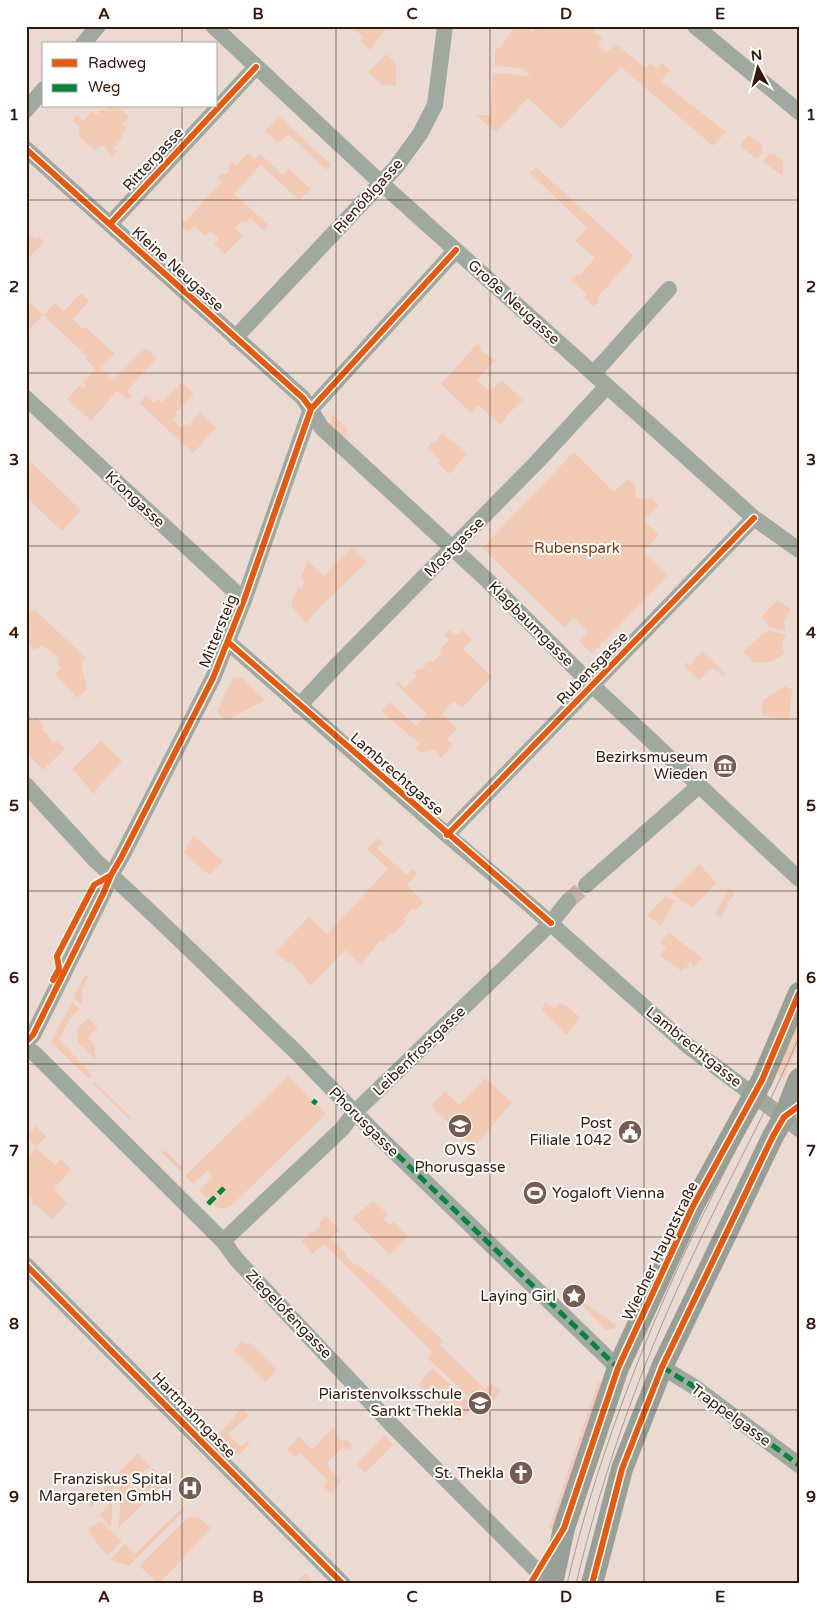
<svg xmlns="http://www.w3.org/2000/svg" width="825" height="1610" viewBox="0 0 825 1610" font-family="'Varela Round',sans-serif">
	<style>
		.green { fill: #f3cbb5 }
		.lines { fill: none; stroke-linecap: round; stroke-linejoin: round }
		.minor-tunnel { stroke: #c6b3aa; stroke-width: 16; stroke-dasharray: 16 8; stroke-linecap: butt }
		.minor { stroke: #a0a99f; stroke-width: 16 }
		.secondary { stroke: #989f96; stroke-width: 22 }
		.tram { stroke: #9fa098; stroke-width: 1 }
		.quiet { stroke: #00873e; stroke-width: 5; stroke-dasharray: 10 5; stroke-linecap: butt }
		.cycleway-casing { stroke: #fff; stroke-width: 9 }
		.cycleway { stroke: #e8590c; stroke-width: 6 }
		.grid { fill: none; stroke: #34190a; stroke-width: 1; stroke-opacity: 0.55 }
		.labels { text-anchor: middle; stroke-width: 4; stroke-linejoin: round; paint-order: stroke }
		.street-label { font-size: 15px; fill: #34190a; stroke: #fff }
		.park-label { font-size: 15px; fill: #7b3707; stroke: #fff }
		.poi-label { font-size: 15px; fill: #34190a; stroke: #fff; text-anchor: end }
		.neatline { fill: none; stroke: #34190a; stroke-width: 2 }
		.grid-label { font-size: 16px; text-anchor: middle; font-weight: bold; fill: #34190a }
	</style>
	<rect width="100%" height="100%" fill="#eadad2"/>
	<path class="green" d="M356 26H382L386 29 370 50 360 41 363 37 354 29Z
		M516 26H526L532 33 538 26H597L594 32 603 39 598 45 606 53 616 44 645 68 650 63 657 69 662 63 670 70 661 81 726 132 713 146 621 67 561 129 528 98 496 132 476 115H490L493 73 531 76 522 68 494 66 495 51 498 47 500 48Z
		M386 54 396 63V86L382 85 368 72Z
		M110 106H117L129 117 123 123 126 130 120 136 123 138 114 147 117 151 111 157 105 146H101L95 150 79 137V125L72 121 77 115 83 121 92 111 97 115 102 109 105 111Z
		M279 116 331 165 326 170 288 134 278 143 265 131Z
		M748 135 762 145 763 151 757 159 741 147V144Z
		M248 153 255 159 260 154 283 175 289 169 311 189 299 200 261 165 234 194 269 225 264 231 250 218 245 224 242 220 235 228 243 236 225 254 214 244 219 238 210 231 205 236 194 226 189 231 182 228V221H186L222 181 218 178 222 173 226 175 230 170 228 167 232 162 237 165Z
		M774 154 783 161V176L763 162 768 155Z
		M536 167 634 256 597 298 599 301 594 306 584 298 587 294 571 280 577 274 579 276 595 258 575 241 587 228 530 173Z
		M26 230 36 239 38 236 44 241 26 262Z
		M81 293 89 301 73 319 83 329 85 327 115 354 101 368 113 380 145 348 157 358 127 391 132 397 129 400 117 391 91 421 67 399 80 385 84 389 86 386 83 382 96 369 85 359 87 356 43 315 26 333V299L43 315 55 303 64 311Z
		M477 344 482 348 480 350 495 360 477 380 490 392 502 380 523 400 505 417 506 418 500 425 479 405 471 413 441 384Z
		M181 382 194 394 175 413 177 415 173 419 181 428 185 424 188 426 200 412 215 426V429L193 453 139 403 146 395 154 403 158 399 162 402Z
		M331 415H333L346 427 348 435 344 438 330 425Z
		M442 433 467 453 451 473H448L438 463 440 460 427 448 432 442 434 444Z
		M574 452 614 492 628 479 636 486 635 494 637 498 648 500 650 498 659 505 644 521 659 535 644 551 668 575 592 654 579 641 587 632 576 619H572L565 628 482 548Z
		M31 462 81 510 62 531 26 497V467Z
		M352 547 367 562 319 608 306 624 291 605 298 587 302 588 305 580 301 578 307 560 324 576Z
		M777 600 791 609 784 621 786 631 771 628 762 617Z
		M34 609 86 658 81 664 87 689 77 698 55 674 61 668 56 662 59 658 42 645 34 650 26 642V611L29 614Z
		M450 629 451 633 455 635 461 633V629L472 639 463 649 492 677 462 708 453 701 442 714 457 729 447 739 453 745 441 758 434 750 422 753 416 748 420 744 381 711 390 702 416 726 427 714 395 683 398 681 405 688 417 676 414 673 419 668 421 670 430 660 433 662 442 653 440 650 449 640 444 635Z
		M768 630 786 635 782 644 784 654 770 662 754 663 743 651Z
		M702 651 726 674 723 677 714 668 710 669 699 680 684 666 687 662 690 665Z
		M241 677 265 700 226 721 217 712 233 678Z
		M787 685V688L792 689 789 721 762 715 763 700Z
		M26 712 33 720 36 717 44 726 42 729 54 743 57 740 65 749 43 770 26 752Z
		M101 741 122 761 95 791V795L72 769Z
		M193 835 223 861 209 875 184 853Z
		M378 838 383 842 377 848 407 875 413 869 417 873 407 885 424 902 416 910 413 908 403 919 406 922 393 934 391 933 383 942 380 940 361 965 345 950 311 986 292 963H288L275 952 309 917 327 934 388 869 367 849Z
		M699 864 717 883 692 907 670 893Z
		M729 888 735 894 728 902 722 918 715 914Z
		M666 896 675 901 661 926 647 915Z
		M669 933 702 958 693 968 692 963H687L688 969 685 967 681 971 660 955 666 948 660 943Z
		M85 975 88 976 83 989 82 1005 73 998Z
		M72 1002 79 1009 69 1020 59 1040 89 1071 91 1076 89 1079 51 1042Z
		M546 1003 555 1008 559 1003 565 1005 580 1017 566 1035 541 1009Z
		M799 1010V1045L784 1078 771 1071Z
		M88 1018 98 1027 88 1038 95 1046V1059L78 1043 77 1029Z
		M288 1076 326 1114 231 1206C225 1210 219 1209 213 1204L219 1198 214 1194 208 1199 199 1190 213 1177 207 1171 193 1184 185 1176Z
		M485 1078 512 1102 474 1148 431 1106 445 1091 459 1105Z
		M94 1081 132 1118 130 1120 92 1083Z
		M36 1126 46 1136 36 1148 55 1165 61 1159 71 1169 54 1189 67 1203 52 1220 35 1204 32 1206 33 1198 26 1193V1159L36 1147 26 1136Z
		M165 1150 184 1169 181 1172 162 1153Z
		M373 1201 388 1214 384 1219 390 1225 394 1222 408 1237 390 1255 352 1218Z
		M326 1216 339 1230 330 1238 346 1253 345 1255 354 1265 356 1263 370 1276 372 1274 443 1341 440 1345 485 1389 492 1383 501 1391 485 1411 427 1358 432 1352 324 1244 312 1254 301 1241 311 1232 313 1233 321 1226 319 1223Z
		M571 1293 616 1325 615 1328 606 1330Z
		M242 1341 247 1344 249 1342 277 1370 265 1382 234 1351Z
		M432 1368 474 1406 459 1422 418 1385Z
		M598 1382 603 1384 553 1530 549 1529Z
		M242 1408 249 1415 228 1434 241 1447 247 1441 250 1443 239 1455 218 1435Z
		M333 1427 337 1431 335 1434 343 1441 346 1439 352 1446 347 1450 343 1447 326 1464 341 1482 331 1494 323 1486 328 1481 300 1453 295 1457 287 1450 299 1436 312 1450Z
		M384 1435 393 1445 365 1473 356 1465Z
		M138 1453 150 1466 140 1476 132 1477 129 1481 131 1487 134 1490 142 1488 143 1479 153 1469 166 1482 118 1528 120 1512 119 1472Z
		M114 1479 111 1527 99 1515 114 1499 106 1492 91 1507 88 1505Z
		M183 1507 186 1509 129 1566 110 1560 125 1544 135 1554Z
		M189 1516 200 1518 211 1528 159 1584 139 1566Z
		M100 1521 122 1541 107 1556 89 1532 90 1526H94Z
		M305 1573 316 1584H295Z"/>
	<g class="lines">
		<path class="minor-tunnel" d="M568 901 586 885"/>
		<path class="minor" d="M213 26 381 183 754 518 799 550
			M695 26 799 112
			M83 44 98 26
			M26 110 44 89
			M26 149 303 398 322 428 486 579 593 686 799 879
			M110 224 256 67
			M235 338 396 167 420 134 435 105 445 26
			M594 373 669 289
			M26 398 244 600
			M228 642 447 835 532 907 688 1046 799 1129
			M299 706 338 664 537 462 607 386
			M26 785 96 861 158 919 296 1052 374 1132 618 1368
			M447 835 754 518
			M586 885 700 785
			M26 1042 33 1035 103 894 111 875 121 858 213 678 244 600 311 409 456 250
			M26 1048 35 1054 223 1241 237 1260 392 1425 550 1584
			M223 1241 342 1129 354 1113 551 923 568 901
			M26 1265 343 1584
			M662 1367 693 1386 799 1465"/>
		<path class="secondary" d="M552 1584 564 1528 618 1368 693 1206 762 1080 799 993
			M592 1584 622 1469 662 1367 773 1136 784 1117 799 1079"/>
		<path class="tram" d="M567 1584C594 1469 636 1359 685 1252 722 1173 765 1097 799 1016
			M576 1584C603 1470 643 1361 693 1255 727 1182 767 1112 799 1037"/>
		<path class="quiet" d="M313 1104 316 1100
			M354 1113 618 1368
			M208 1204 224 1188
			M662 1367 693 1386 799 1465"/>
		<g class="cycleway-casing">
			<path id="cycleway" d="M26 149 303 398 311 409
				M110 224 256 67
				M228 642 551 923
				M447 835 754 518
				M53 980 59 969 57 956 94 885 111 875
				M26 1042 33 1035 103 894 111 875 121 858 213 678 244 600 311 409 456 250
				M26 1265 343 1584
				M530 1584 564 1528 618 1368 693 1206 762 1080 799 993
				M592 1584 622 1469 662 1367 773 1136 784 1117 799 1106"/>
		</g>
		<use href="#cycleway" class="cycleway"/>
	</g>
	<path class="grid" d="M182 26V44M336 26V1584M490 26V1584M644 26V1584M182 106V1584M26 200H799M26 373H799M26 546H799M26 719H799M26 891H799M26 1064H799M26 1237H799M26 1410H799"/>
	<defs>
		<g id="museum-disc" transform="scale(1.25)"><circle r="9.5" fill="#745d50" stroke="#fff"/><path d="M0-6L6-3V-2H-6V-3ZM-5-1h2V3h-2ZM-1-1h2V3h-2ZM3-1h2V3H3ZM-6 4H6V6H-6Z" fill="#fff"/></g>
		<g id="school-disc" transform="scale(1.25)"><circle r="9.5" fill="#745d50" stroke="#fff"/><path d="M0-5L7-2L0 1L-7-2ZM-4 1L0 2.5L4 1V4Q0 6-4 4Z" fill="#fff"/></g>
		<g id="civic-disc" transform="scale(1.25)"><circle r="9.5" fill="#745d50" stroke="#fff"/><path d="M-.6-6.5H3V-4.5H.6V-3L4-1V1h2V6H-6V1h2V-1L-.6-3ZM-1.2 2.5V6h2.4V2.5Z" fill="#fff"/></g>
		<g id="stadium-disc" transform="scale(1.25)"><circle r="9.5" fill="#745d50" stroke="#fff"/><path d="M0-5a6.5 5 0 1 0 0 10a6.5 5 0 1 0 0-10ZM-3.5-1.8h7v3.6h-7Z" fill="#fff"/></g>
		<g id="sight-disc" transform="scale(1.25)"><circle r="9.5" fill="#745d50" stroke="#fff"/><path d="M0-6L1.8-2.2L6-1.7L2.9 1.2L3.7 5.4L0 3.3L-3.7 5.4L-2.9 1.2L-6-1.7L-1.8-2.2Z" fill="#fff"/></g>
		<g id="church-disc" transform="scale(1.25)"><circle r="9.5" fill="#745d50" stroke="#fff"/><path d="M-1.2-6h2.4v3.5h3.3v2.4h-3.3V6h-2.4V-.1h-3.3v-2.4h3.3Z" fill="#fff"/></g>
		<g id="hospital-disc" transform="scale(1.25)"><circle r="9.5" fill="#745d50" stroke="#fff"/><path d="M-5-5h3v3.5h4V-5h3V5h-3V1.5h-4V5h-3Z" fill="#fff"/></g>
	</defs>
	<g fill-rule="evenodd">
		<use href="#museum-disc" x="725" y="766"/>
		<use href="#school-disc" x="460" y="1126"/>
		<use href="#civic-disc" x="630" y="1132"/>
		<use href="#stadium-disc" x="535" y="1193"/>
		<use href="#sight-disc" x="574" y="1296"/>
		<use href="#school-disc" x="480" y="1403"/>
		<use href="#church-disc" x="521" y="1473"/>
		<use href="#hospital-disc" x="190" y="1488"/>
	</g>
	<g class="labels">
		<g class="street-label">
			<text transform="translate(153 159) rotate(-47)" y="5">Rittergasse</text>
			<text transform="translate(368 196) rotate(-48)" y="5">Rienößlgasse</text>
			<text transform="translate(178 269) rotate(42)" y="5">Kleine Neugasse</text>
			<text transform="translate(514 302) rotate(42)" y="5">Große Neugasse</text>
			<text transform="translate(135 499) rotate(43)" y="5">Krongasse</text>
			<text transform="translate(454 547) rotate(-45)" y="5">Mostgasse</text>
			<text transform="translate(531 624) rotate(45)" y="5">Klagbaumgasse</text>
			<text transform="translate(218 631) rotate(-68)" y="5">Mittersteig</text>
			<text transform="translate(592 668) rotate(-46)" y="5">Rubensgasse</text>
			<text transform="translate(397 774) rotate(41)" y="5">Lambrechtgasse</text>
			<text transform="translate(694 1047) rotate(39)" y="5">Lambrechtgasse</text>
			<text transform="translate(419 1051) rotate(-44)" y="5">Leibenfrostgasse</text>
			<text transform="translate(364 1122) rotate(45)" y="5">Phorusgasse</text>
			<text transform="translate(660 1251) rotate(-64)" y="5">Wiedner Hauptstraße</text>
			<text transform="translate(289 1314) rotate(46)" y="5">Ziegelofengasse</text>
			<text transform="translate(194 1415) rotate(46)" y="5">Hartmanngasse</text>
			<text transform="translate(731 1415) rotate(36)" y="5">Trappelgasse</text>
		</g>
		<g class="park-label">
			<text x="577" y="553">Rubenspark</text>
		</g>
		<g class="poi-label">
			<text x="708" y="762">Bezirksmuseum<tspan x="708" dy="17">Wieden</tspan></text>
			<text x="612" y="1128">Post<tspan x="612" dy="17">Filiale 1042</tspan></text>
			<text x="460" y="1155" text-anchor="middle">OVS<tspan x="460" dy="17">Phorusgasse</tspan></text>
			<text x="552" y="1198" text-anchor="start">Yogaloft Vienna</text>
			<text x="556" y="1301">Laying Girl</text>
			<text x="462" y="1399">Piaristenvolksschule<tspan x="462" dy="17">Sankt Thekla</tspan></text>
			<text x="504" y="1478">St. Thekla</text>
			<text x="172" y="1484">Franziskus Spital<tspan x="172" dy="17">Margareten GmbH</tspan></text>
		</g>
	</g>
	<rect width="825" height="1610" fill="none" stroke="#ffffff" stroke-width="55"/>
	<rect x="42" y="42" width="175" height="65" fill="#ffffff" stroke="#aea39d"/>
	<rect x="52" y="59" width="25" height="8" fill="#e8590c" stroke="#aea39d"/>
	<text x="88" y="68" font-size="15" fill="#34190a">Radweg</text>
	<rect x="52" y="84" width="25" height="8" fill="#00873e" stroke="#aea39d"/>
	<text x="88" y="92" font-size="15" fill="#34190a">Weg</text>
	<g transform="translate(758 68) rotate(353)" stroke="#ffffff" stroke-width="4" paint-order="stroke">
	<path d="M0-4L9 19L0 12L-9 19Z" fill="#34190a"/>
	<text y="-8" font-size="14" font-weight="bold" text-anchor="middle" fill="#34190a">N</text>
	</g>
	<rect x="28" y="28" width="770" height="1554" class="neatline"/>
	<g class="grid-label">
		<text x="104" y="19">A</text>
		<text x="258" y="19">B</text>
		<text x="412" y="19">C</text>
		<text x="566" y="19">D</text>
		<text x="720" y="19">E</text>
		<text x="14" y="120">1</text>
		<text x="811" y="120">1</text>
		<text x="14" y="292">2</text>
		<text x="811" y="292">2</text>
		<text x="14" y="465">3</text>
		<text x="811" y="465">3</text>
		<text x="14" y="638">4</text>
		<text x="811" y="638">4</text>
		<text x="14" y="811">5</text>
		<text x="811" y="811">5</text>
		<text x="14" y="983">6</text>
		<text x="811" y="983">6</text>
		<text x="14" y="1156">7</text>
		<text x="811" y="1156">7</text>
		<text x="14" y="1329">8</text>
		<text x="811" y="1329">8</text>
		<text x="14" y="1502">9</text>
		<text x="811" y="1502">9</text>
		<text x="104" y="1602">A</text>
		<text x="258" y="1602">B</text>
		<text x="412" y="1602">C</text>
		<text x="566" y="1602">D</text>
		<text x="720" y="1602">E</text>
	</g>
</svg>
